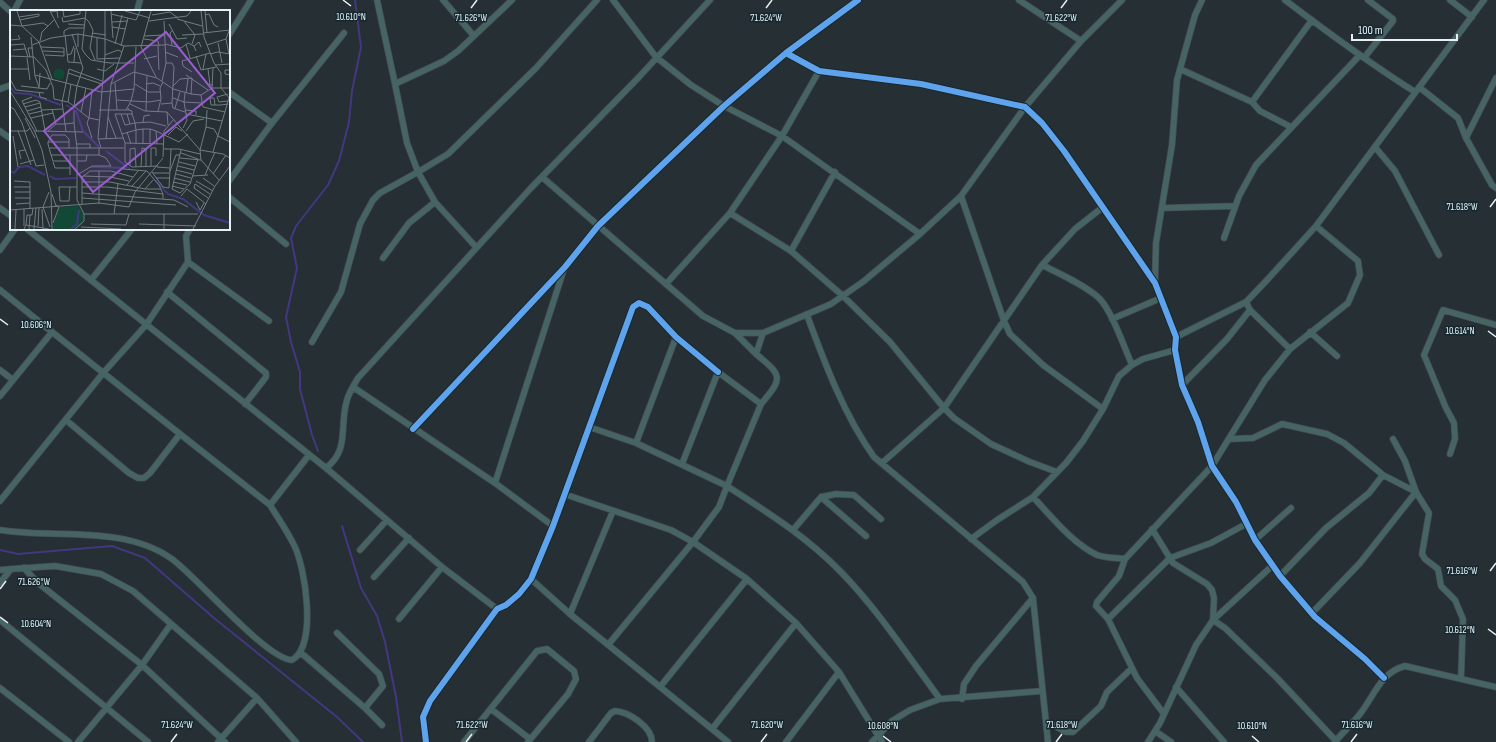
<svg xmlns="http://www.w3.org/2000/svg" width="1496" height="742" viewBox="0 0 1496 742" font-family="'Sofia Sans Condensed',sans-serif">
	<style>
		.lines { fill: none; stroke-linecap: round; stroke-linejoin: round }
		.stream { stroke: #433880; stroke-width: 2 }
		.minor-casing { stroke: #464d51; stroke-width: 7 }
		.minor { stroke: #476464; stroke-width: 5.5 }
		.cycleway-casing { stroke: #15282f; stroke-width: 8 }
		.cycleway { stroke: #60a3ed; stroke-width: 6 }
		.ticks { fill: none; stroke: #e6f1f6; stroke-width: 1.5 }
		.inset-river { fill: none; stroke: #433880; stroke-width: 2 }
		.inset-road { fill: none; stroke: #727d82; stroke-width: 1 }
		.view { fill: #965dcd; fill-opacity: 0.15; stroke: #965dcd; stroke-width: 2 }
		.inset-edge { fill: none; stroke: #e6f1f6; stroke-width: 2 }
		.ticks-label { font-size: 10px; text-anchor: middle; fill: #e6f1f6; stroke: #15282f; stroke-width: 3; stroke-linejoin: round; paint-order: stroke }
	</style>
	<rect width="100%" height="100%" fill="#252f34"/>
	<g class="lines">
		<path class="stream" d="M318 451 312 435 300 389V372L291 342 286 317 297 268 291 238 296 226 328 185 339 161 349 122 352 91 361 47 355 0
			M342 526 361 588 377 616 385 642 396 697 402 742
			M0 550 18 554 112 546 145 558 214 618 337 717 363 742"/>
		<g class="minor-casing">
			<path id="minor" d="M377 0 395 84
				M443 0 474 36
				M613 0 656 57 691 85 724 106 782 136 920 234
				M1019 0 1081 41
				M1285 0C1327 32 1371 64 1415 92
				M1450 0 1472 17
				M0 2 11 12
				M14 11 20 0
				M137 11 140 0
				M229 35 251 0
				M786 53 819 71 921 84 1025 107 1042 123 1064 151 1155 283 1176 337 1175 350 1182 385 1198 422 1212 466 1236 502 1255 540 1280 576 1315 617 1365 659 1384 678
				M1364 58 1393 21V19L1368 0
				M1180 69 1252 102 1260 111 1291 127
				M1419 87 1458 118 1466 138 1492 185 1496 188
				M0 89 11 85
				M229 92 272 123 344 33
				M1252 102 1312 20
				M0 131 11 139
				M1466 138 1496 78
				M1375 147 1395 171 1439 255
				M542 177 703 316 735 333 756 354 763 333
				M229 181 272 123
				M961 196 1004 321 1010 334 1043 365 1103 409
				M229 197 286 244
				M0 208 11 216
				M1162 208 1235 206
				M730 213 791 251 843 296 890 342 944 408 954 418 991 444 1030 462 1057 472
				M27 229 326 468 442 567 497 609
				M1224 238 1239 196 1256 165 1360 55
				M476 247 435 202 418 172 448 154 536 68 597 0
				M0 250 15 229
				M791 251 835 172
				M383 258 409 223 435 202
				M188 262 269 321
				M1042 265C1060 274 1085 285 1099 298 1112 311 1124 347 1132 365
				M91 280 132 229
				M1155 282 1156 243 1172 145 1177 80 1195 15 1202 0
				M666 284 730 213 782 136 819 71
				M0 290 52 332 0 396
				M167 292 266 373V377L245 404
				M1246 302 1250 310 1290 349
				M807 315C825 364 844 415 874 457L1023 582 1033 598 1048 742
				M1112 319 1161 298
				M52 332 180 434
				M1310 332 1337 356
				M735 333H763L831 304 864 281 920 234 961 196 1025 107 1081 41 1122 0
				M1176 337 1246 302 1268 279 1316 226 1484 0
				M312 342 341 292 360 224 373 200 380 193 418 172 407 143 395 84 444 61 458 51 512 0
				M0 370 13 380
				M1182 385 1227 339 1250 310
				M353 387 495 483 553 526
				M761 404 727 486C767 512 807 537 841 572 878 610 908 656 940 699
				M66 420 129 473 138 478H144L150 473 180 434 270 505 309 455
				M589 427 636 443
				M413 429 565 267 598 226 724 106 786 53 858 0
				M1230 439 1253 438 1282 424 1327 434 1344 443 1383 475 1416 492 1360 563 1312 613
				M1393 439 1405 461 1416 492 1429 513 1422 554 1425 559 1438 569 1441 586 1455 600 1463 619 1461 679
				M1450 454 1455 439 1454 423 1446 408 1424 355 1443 310 1496 325
				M882 463 944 408 1042 265 1075 229 1103 207
				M682 464 718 372 761 404C783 378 783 376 756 354
				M326 468C350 450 339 426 347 400 349 392 354 385 358 378L530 189 639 77 710 0
				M495 483 564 269
				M564 494 671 530 693 542 608 645
				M821 497 866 536
				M1033 497C1052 517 1072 543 1097 555 1105 558 1116 558 1125 559L1212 466 1265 380 1290 349 1348 303 1360 275 1358 261 1316 226
				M0 501 104 372 146 325 188 262 186 236 190 229
				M0 530C11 532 22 532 33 533 79 535 133 531 172 559 198 578 266 659 292 660 318 646 305 566 294 545 287 531 278 518 270 505
				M793 530 821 497 836 494 854 495 881 519
				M971 539 997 520 1033 497 1066 463 1083 441 1103 409 1119 376 1132 365 1143 359 1175 350
				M1255 540 1291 508
				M360 550 387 520
				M1125 559 1119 576 1097 602 1096 606 1108 619 1137 678 1164 714
				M1273 565 1213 620 1225 628 1277 678 1336 741
				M24 568 38 583 142 665 225 742
				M0 570 11 569
				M1280 576 1326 528 1369 493 1383 475
				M374 577 409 538
				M531 579 570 614 728 742
				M0 583 11 569 55 566 101 574 133 591 257 698 296 742
				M570 614 613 511
				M399 619 442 567
				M1108 619 1170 558 1211 543 1246 524
				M0 620 148 742
				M337 633 379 674 383 686 365 708
				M300 652 365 708 382 725
				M839 672 882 742
				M660 687 747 579 693 542 719 507 727 486 636 443 676 337
				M1176 687 1224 742
				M0 688 69 742
				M962 699 964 684 976 666 1033 598
				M491 709 530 739
				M1047 722 1066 732H1073L1101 706 1107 692 1132 668
				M712 729 796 623 747 579
				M1155 731 1171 742
				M78 742 142 665 171 624
				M218 742 257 698
				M426 742 423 717 430 701 497 609 506 605 519 594 531 579 553 526 633 307 639 303 648 307 676 337 718 372
				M464 742 537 651 547 649 574 671 576 679 568 694 528 742
				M589 742 611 713 615 711C629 712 652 727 652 742
				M786 742 839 672 796 623
				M872 742 892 721 910 710 940 699 1042 691
				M1148 742 1160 723 1196 645 1213 620 1214 598 1212 590 1207 584 1173 563 1152 529
				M1335 742C1343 732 1352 724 1360 714 1374 696 1381 672 1405 666L1496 687"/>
		</g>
		<use href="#minor" class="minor"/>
		<g class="cycleway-casing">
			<path id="cycleway" d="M786 53 819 71 921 84 1025 107 1042 123 1064 151 1155 283 1176 337 1175 350 1182 385 1198 422 1212 466 1236 502 1255 540 1280 576 1315 617 1365 659 1384 678
				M413 429 565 267 598 226 724 106 786 53 858 0
				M426 742 423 717 430 701 497 609 506 605 519 594 531 579 553 526 633 307 639 303 648 307 676 337 718 372"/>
		</g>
		<use href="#cycleway" class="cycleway"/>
	</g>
	<path class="ticks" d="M343 0 351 6M471 8 477 0M766 8 772 0M1061 8 1067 0M1490 207 1496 199M0 319 8 325M1488 331 1496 337M1490 571 1496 563M0 589 6 581M0 617 8 623M1488 629 1496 635M883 736 891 742M1252 736 1259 742M171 742 177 734M466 742 472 734M761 742 767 734M1056 742 1062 734M1351 742 1357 734"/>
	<g transform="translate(10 10)">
		<rect width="220" height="220" fill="#252f34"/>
		<path d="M43.5 64a5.5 5.5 0 1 1 11 0a5.5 5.5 0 1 1-11 0ZM68 196 74 204 72 215 65 219H42L49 197Z" fill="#114936"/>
		<path class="inset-river" d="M0 77 5 83 20 84 51 95M56 95 66 101 73 121 89 137M96 141 120 159M81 157 116 158M0 161 4 163 9 157 18 156 35 165M40 166 45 169 66 168M145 170 158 184 173 189 194 205 220 213M61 219 67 214 69 200"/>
		<path class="inset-road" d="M7 1 12 16M40 1 49 18M53 1 54 7 70 4V1M76 1 72 39 75 44 81 50 100 53H124M101 1 103 28M115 1 140 8M141 1 131 37 146 67M191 1 194 27 204 53 211 63V78L220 89M195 1 197 23M40 2 47 1 48 8M101 4 126 10 130 1M142 5 160 2 168 8M195 5 199 4 204 15 208 17M9 7 29 4V6L10 10M52 7 53 12 75 8 79 12 83 20 80 38 85 50M167 9 192 16M139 11 177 6 181 1M174 11 185 25 182 34M102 12 118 11M58 14 75 15M159 14 167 29 177 28M0 15 12 16 29 32 42 69M12 16 33 13 38 16M102 17 116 19M82 23 96 25M193 23 220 20M62 24 73 58 67 76 64 96 71 102M54 25V21L59 18H74M55 25 58 52 71 53M172 25 193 24M134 26 155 25M21 27 25 66 29 77M134 29 148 31 149 36M0 30 10 29 8 25M30 31 32 22 44 10M208 33 212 53M105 34 112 5M155 34 171 38 178 33 184 36M176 34 180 48M0 35 14 34 18 47M22 35 41 28 68 24 95 29 114 36 155 35M162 35 160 23 163 20M197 35 216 29M111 36 118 8M148 36 149 60M31 37 54 38V46L35 45M68 37V24M3 40 15 39M33 41 54 42M186 41 184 36 189 32 191 37M155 42 168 47M200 44 208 42 220 44M219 44 216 29 219 21M57 45 61 44 64 36M95 45 108 40 112 42M0 46 24 47M186 46 191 60 206 57M20 47 18 38H23M24 47 36 60 43 77 44 89 58 92M17 48 20 70M87 49 110 48M87 49V28M134 49 147 46M64 52 65 38M205 55 220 54M0 59H19M87 59 95 61 104 54M193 59 196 44M198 59 200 75H203M220 60H215V64L220 65M182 62 173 56 172 51 200 43M58 63 92 74M25 65 91 82 124 79M176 65 198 80M0 69 6 80 34 83M152 71 156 53 154 11M105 73 107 100M61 74 58 92 64 96M101 74 124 62 147 68 163 79 181 84 191 85 202 78H220M125 74 138 82H151M136 74 143 73 150 76M11 76 37 79 40 73M163 76 170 69 182 68 181 84M29 78 30 63M76 78 71 102 79 108 77 113 82 128M202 78 203 58M82 80 79 108 89 110M0 81 24 120 32 140 41 182 42 219M29 82 30 87 37 89M175 83 174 92 192 93M176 83 178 69M218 84 207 87 209 92 218 91M191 85 193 97 215 102M22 87 12 91 27 121M163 88 174 92 177 110 173 118M107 90 139 92 151 90M162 93 163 98 175 102M13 94 26 90 30 92 35 121M120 94 135 101 157 102 190 140 213 144 220 148M151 94 162 93 164 57 162 53H156M205 95 204 88H200L201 95H211L218 94M0 97 4 99 12 113 26 156 34 155M15 97 30 93M165 98 170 82M32 100 53 99M89 100H119L118 98M116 100 121 91 124 79 126 37M119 100 122 101V104H117L120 114M175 100 186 101V105M197 100 196 117 204 119 208 126 220 132M17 101 31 97M136 101 137 65M148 101 151 89 150 78 153 72M157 102 158 115M19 104 32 101M111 104 115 115 125 113 126 120 133 119V134M117 104H105L115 133V152L122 157 148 156M122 104 125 113 140 112 156 116M176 104 212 111M98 107 106 128M15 108 25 128M21 108 43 103M133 112 134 106 140 105M64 113 67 138V190L74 204V211L65 219M46 114H55L52 92 59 59 92 71M196 117 190 140 191 150 209 170M133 119H140V133M140 119 146 121 147 134M0 121H17L20 118M8 121 21 155M25 121 73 122M38 121 46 114 42 99M146 121 169 132 178 124M176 121 183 111 194 109M56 122 55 114 64 113V101M117 122 121 134M112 124 126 120V134M158 125 166 117 172 121M3 126 8 157M88 129 113 128M96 129 101 74 114 36M38 132 42 125H55L59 129V138M59 132H38V134L41 145H60V165M115 133 154 134M66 134H80V138M40 138H114M91 138 88 128 95 45V1M154 139H169L190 144M203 142 219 88M171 143 188 149 180 174 170 183 162 179 171 140M41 145 43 151H59M60 145H77M153 147 154 121 164 109M170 148 191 150M11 149 9 141 15 140M67 151H76L77 145H89V138M43 152 45 158H60M169 152 185 156M10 154 24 150M120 156V139L125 138 126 157M141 156V138H146V146M168 156 184 160M131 157 132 138 136 139V156M147 157 160 158M113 159 137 161 149 175 153 184M166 160 182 164M89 161V194M160 161 166 145H170M142 162 153 177 159 178 161 139M143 163H159M166 164 181 168M203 164 216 145M67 165 82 156H101L96 148 89 145M195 165 205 142M73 166 100 167 119 171M182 166 198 165M146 168H159M164 168 180 172M193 168 204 176M4 171 20 172V198M186 171 203 181M72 172H100L135 179H151M163 172 177 175M117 175 128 161M122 176 136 161M162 176 174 179M4 177H20M60 177 59 191H50L49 177H67M72 177H97L153 184V189M135 179 143 170M5 182H20M39 182 33 197 40 217M72 183 164 190 178 197M42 184 46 196M171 186 177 179 196 194M5 188H20M72 188 166 195M198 188 184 178 185 174 200 184M186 192 190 200 194 193M6 194 20 193M72 195V167L80 161H101L123 167M14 199V216M32 199 33 219M0 200 89 193 119 197 125 182 153 148M74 204H188M104 204 108 174M43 213 49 197 46 195M81 214 116 215 119 204M129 214 186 216M16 215 17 205H22L23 198M28 216 29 198M71 217 111 219M5 219 6 200M14 219 16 215 39 219M19 219 20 205M24 219 26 198M154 219V204M183 219 205 176 220 156"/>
		<path class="view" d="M156 22 205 83 83 182 34 121Z"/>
		<rect width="220" height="220" class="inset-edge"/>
	</g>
	<g class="ticks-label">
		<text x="351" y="20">10.610°N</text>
		<text x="766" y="21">71.624°W</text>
		<text x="1061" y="21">71.622°W</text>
		<text x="471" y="21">71.626°W</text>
		<text x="1462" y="210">71.618°W</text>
		<text x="36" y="328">10.606°N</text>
		<text x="1460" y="334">10.614°N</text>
		<text x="1462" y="574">71.616°W</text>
		<text x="34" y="585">71.626°W</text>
		<text x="36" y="627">10.604°N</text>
		<text x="1460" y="633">10.612°N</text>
		<text x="177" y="728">71.624°W</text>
		<text x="472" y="728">71.622°W</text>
		<text x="767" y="728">71.620°W</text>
		<text x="1062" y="728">71.618°W</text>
		<text x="1357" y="728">71.616°W</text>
		<text x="883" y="729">10.608°N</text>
		<text x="1252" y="729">10.610°N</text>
	</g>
	<path d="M1352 34v6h105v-6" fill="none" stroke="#e6f1f6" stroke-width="2"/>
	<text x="1358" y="34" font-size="12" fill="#e6f1f6" stroke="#15282f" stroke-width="3" paint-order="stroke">100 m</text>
</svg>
